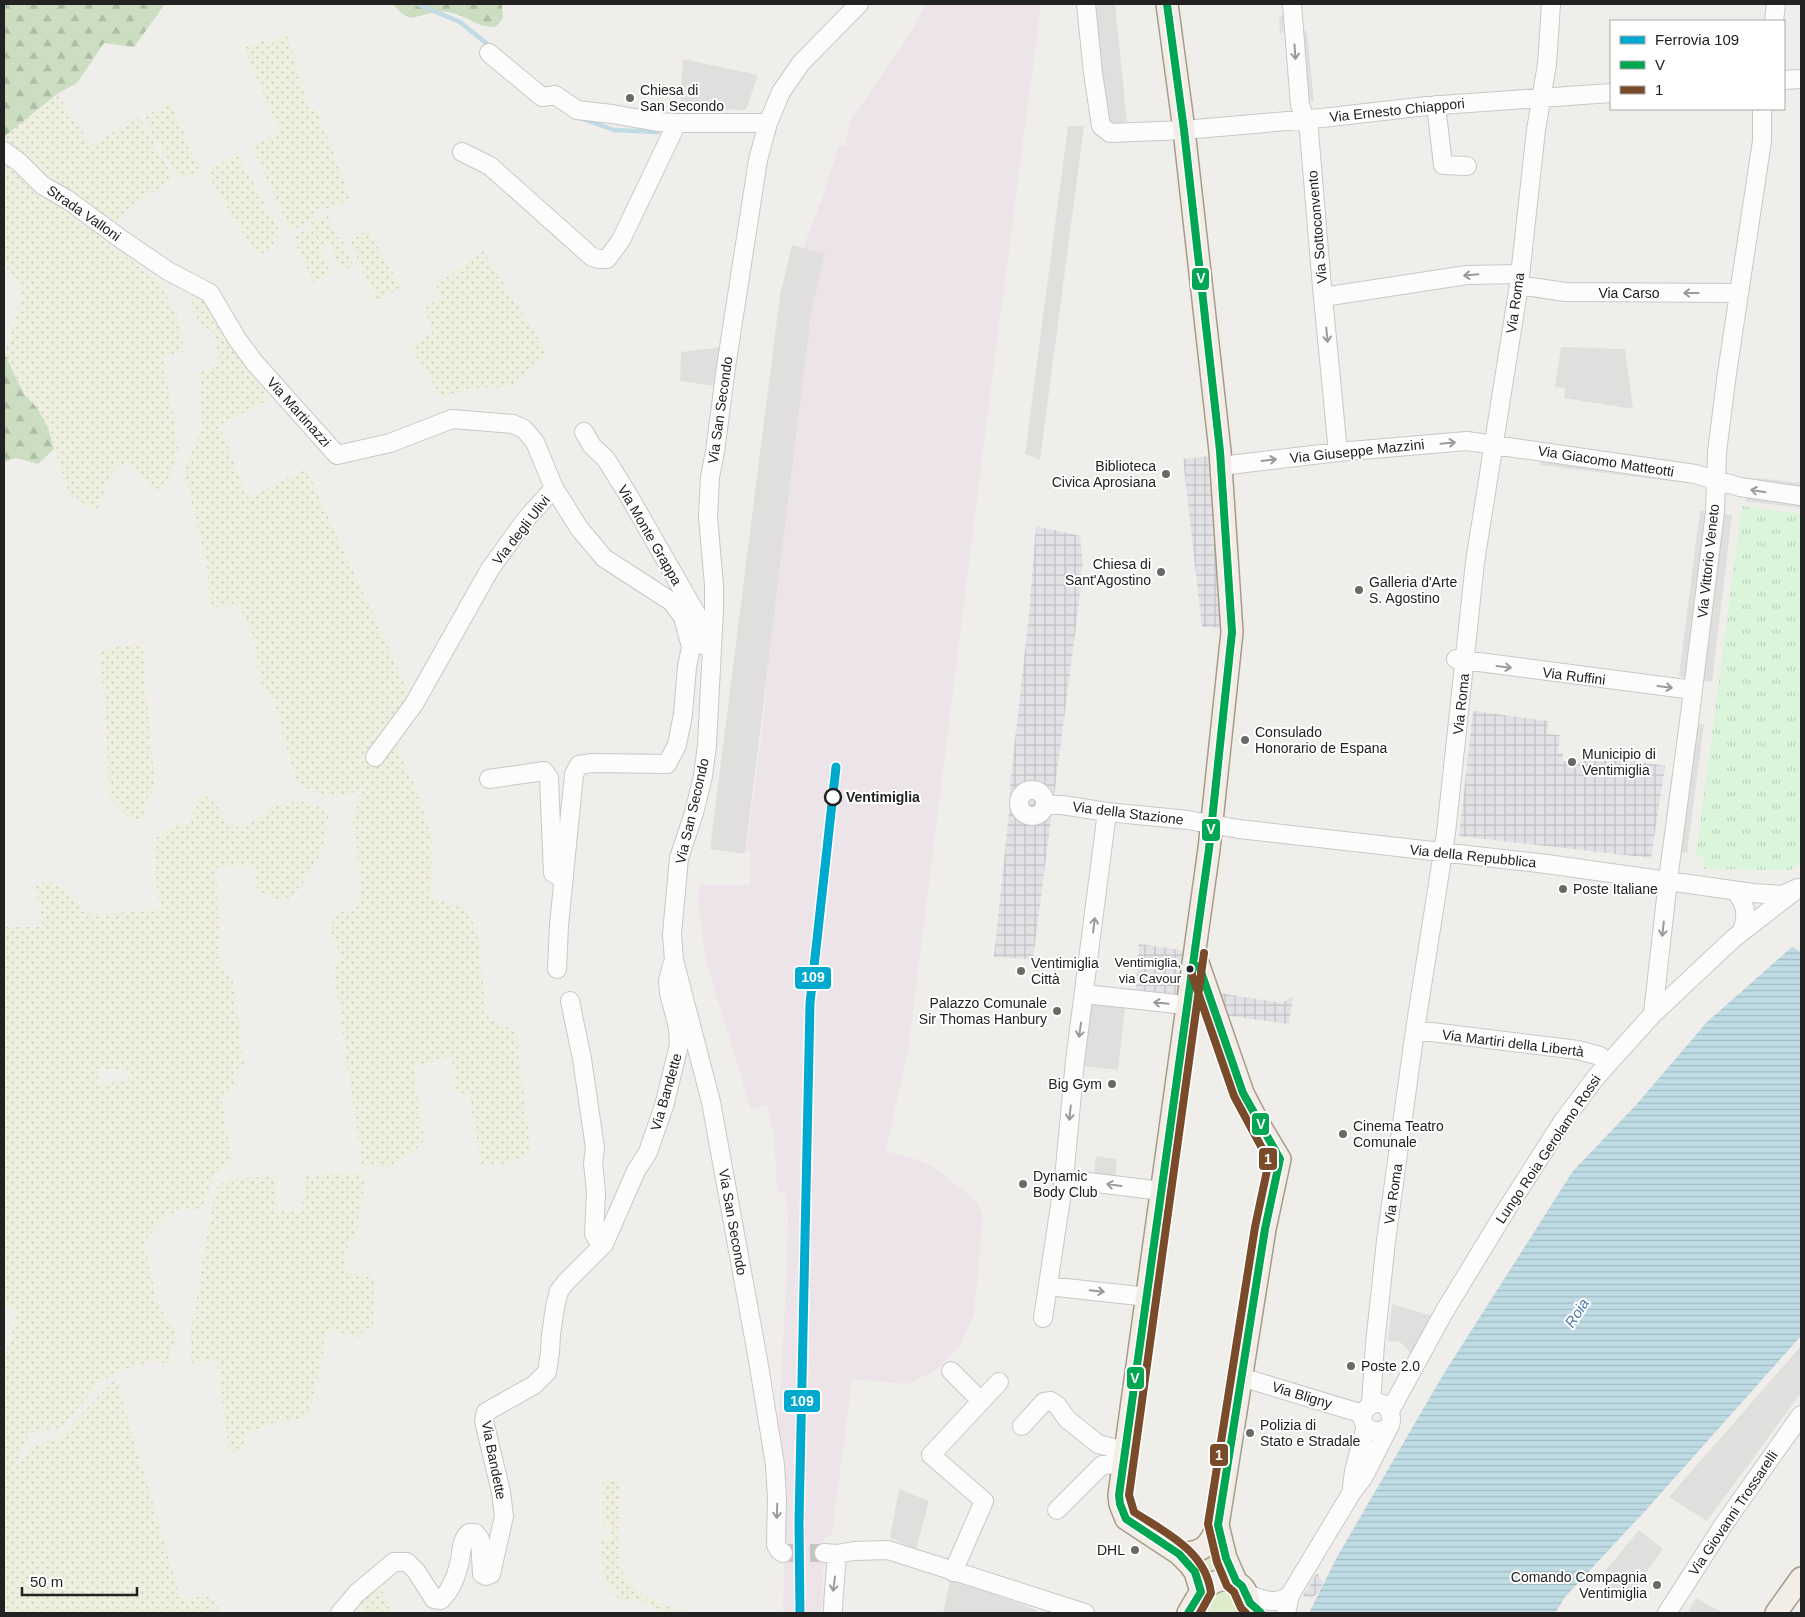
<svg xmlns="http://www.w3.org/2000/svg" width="1805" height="1617" viewBox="0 0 1805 1617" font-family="Helvetica,sans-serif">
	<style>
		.industrial { fill: #ede4e9 }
		.farmland { fill: url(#farmland-dots); fill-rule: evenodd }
		.grass { fill: #ddeccb }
		.forest { fill: url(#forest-firs) }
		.park { fill: url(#park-tufts) }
		.parking { fill: #e0dfde }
		.plaza { fill: url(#plaza-grid) }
		.water { fill: url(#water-rules) }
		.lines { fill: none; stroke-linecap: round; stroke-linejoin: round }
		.stream { stroke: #bfdbe3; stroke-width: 4.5 }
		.minor-tunnel { stroke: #c7c5c3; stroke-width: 18; stroke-dasharray: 18 9; stroke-linecap: butt }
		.minor-casing { stroke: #c9c8c7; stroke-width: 20 }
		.major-casing { stroke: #a79c86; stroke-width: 24 }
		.minor { stroke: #fdfcfc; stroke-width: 18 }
		.major { stroke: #f3ede7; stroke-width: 21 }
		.bus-1-casing { stroke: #fff; stroke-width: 11 }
		.bus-2-casing { stroke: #fff; stroke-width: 11 }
		.bus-1 { stroke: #00a651; stroke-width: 8 }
		.bus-2 { stroke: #7a4b2a; stroke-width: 8 }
		.rail-1-casing { stroke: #fff; stroke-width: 12 }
		.rail-1 { stroke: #00a9ce; stroke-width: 9 }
		.oneway { stroke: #9a9a9a }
		.poi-dot { fill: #6a6968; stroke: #fff; stroke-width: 2 }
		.stop-dot { fill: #fff; stroke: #222; stroke-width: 2.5 }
		.bus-dot { fill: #222; stroke: #fff; stroke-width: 2 }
		.labels { text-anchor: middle; stroke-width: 4; stroke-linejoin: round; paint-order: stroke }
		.bus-label { font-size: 13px; fill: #222; stroke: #fff; text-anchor: end }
		.poi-label { font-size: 14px; fill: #222; stroke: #fff; text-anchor: start }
		.street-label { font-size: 14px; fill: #222; stroke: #fff }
		.stop-label { font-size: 14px; font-weight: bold; fill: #222; stroke: #fff; text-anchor: start }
		.water-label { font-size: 15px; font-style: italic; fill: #4a7aab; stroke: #fff }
		.line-badge { stroke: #fff; stroke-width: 2 }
		.badge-label { font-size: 14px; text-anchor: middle; font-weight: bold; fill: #fff }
	</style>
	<defs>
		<pattern id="farmland-dots" width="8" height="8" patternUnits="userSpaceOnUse" patternTransform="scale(1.25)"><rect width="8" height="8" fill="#efefdf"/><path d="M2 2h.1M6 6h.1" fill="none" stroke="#cdcdbf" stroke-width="1.8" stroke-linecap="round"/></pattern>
		<pattern id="forest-firs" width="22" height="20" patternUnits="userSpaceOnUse" patternTransform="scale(1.25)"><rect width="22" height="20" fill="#cbdec1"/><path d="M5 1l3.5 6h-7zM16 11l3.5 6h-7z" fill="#aebea6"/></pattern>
		<pattern id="park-tufts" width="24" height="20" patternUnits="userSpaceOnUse" patternTransform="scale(1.25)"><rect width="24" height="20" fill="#daf5da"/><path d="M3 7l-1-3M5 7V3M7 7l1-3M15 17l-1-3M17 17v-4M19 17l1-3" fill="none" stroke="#bbd2bb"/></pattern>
		<pattern id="plaza-grid" width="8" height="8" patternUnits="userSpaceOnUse" patternTransform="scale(1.25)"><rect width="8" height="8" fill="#e2e1e5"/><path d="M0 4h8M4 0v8" fill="none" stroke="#c2c1c4"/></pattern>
		<pattern id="water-rules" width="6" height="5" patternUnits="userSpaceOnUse" patternTransform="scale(1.25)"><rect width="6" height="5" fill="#bfdbe3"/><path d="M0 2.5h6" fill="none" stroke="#a4bcc2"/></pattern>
	</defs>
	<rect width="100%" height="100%" fill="#f0eeeb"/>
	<path class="industrial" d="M926 4H1041L984 442 908 1050 886 1151 919 1160 933 1167 972 1197 979 1207 983 1217 974 1313 961 1344 936 1371 907 1384 852 1379 832 1535 824 1538 822 1613H783L785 1535 784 1523V1463L778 1439 787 1263 788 1214 785 1194 777 1191 774 1136 767 1105 751 1109 706 962 698 899 700 885H750L751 853 746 851 762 731 769 657 811 313 825 255 803 248 824 193 839 146 846 145 849 122 903 45Z"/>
	<path class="farmland" d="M287 35 310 111 316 108 351 199 315 213 313 219 291 232 252 146 280 132 244 48 268 39 270 44Z
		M57 94 91 145 139 117 174 179 135 203 111 225 44 179 4 143V137Z
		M170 102 200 171 180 179 143 118Z
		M237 154 282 235 272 240 275 246 257 256 206 173Z
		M4 160 48 197 161 283 179 322 184 352 163 356 179 450 172 471 161 493 126 463 117 467 112 473 103 494 100 507 93 511 68 491 48 428 38 409 24 394 4 354 19 306 21 288 4 263Z
		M328 216 338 238 341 237 353 265 341 271 329 243 320 246 310 223Z
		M311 228 331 275 313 283 293 237Z
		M368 230 401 287 378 301 363 272 350 240Z
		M483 251 548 353 510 387 473 388 441 397 410 346 435 331 423 309 441 297 436 285Z
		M198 296 208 299 252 367 268 400 219 425 248 498 306 468 410 695V702L384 727 377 746 385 753 396 746 418 792 432 838 431 897 466 909 477 931 487 1016 516 1032 531 1153 507 1164H481L469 1093H456L451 1056 414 1068 424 1140 416 1150 390 1167 362 1166 333 965 342 958 331 934 333 920 343 911 356 910 361 887 353 819 364 787 342 798 312 791 297 784 273 698 259 682 256 644 244 615 239 607 230 605 213 608 209 600 207 566 184 470 202 428 200 373 219 366 215 334 200 323 193 311 192 299Z
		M142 642 155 788 147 799 145 819 133 822 109 798 106 715 99 651Z
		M203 794 217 805 227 822 240 828 256 820 272 806 300 801 330 811 322 852 302 884 290 898 276 899 258 891 254 865 216 868 222 969 232 977 244 1065 233 1071 237 1085 221 1097 233 1161 214 1175 202 1210 185 1208 167 1216 145 1241 157 1305 177 1331 168 1365 156 1360 128 1368 101 1381 61 1428 27 1433 28 1437 20 1456 13 1468 35 1446 58 1439 116 1378 181 1599 210 1596 221 1613H4V1360L18 1311 4 1306V927H43L35 883 51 882 67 892 84 912 98 915 159 909 153 840 173 827 190 822 197 801ZM99 1069 129 1071 128 1081 98 1084Z
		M327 1173H358L366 1175 355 1242 349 1240 346 1264 348 1273 374 1278 373 1329 364 1327 361 1338 328 1330 311 1408 305 1419 277 1421 259 1429 246 1432 243 1451 229 1452 217 1360 190 1363V1337L213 1201 218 1186 229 1179 276 1176V1211L301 1212 306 1176Z
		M620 1481 618 1536 620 1568 630 1583 648 1598 689 1613H667L633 1598 628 1604 615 1596 604 1578 601 1540 610 1539 609 1525 603 1526V1482Z
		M379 1583 392 1613H364L358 1598Z"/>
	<path class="grass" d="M1217 1553 1223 1568 1205 1573 1199 1563Z
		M1229 1589 1237 1595 1240 1613H1197C1207 1600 1212 1590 1229 1589Z"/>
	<path class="forest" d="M4 4H165L134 47 104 43 77 83 57 94 4 137Z
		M393 4H502L503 18 496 27C475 27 470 17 452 13 439 9 424 16 410 18L400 12Z
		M4 353 24 394 38 409 48 428 54 449 38 464 16 458 4 462Z"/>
	<path class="park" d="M1742 506 1801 514V862L1790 870 1703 869 1704 858 1696 856Z"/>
	<path class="parking" d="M1096 4H1115L1127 122 1106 125Z
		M1292 9 1293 26 1307 32 1314 102 1299 96 1293 26 1280 34 1279 17Z
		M683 59 758 75 746 110 680 108Z
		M1068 126H1084L1040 460 1025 454Z
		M792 245 825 254 811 313 745 854 710 849 780 295Z
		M722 347 716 386 680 381 681 352Z
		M1561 347 1625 349 1633 409 1564 398 1565 388 1555 387Z
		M1540 460 1689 479 1688 483 1540 465Z
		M1757 478 1801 483V508L1745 501 1750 489 1759 491Z
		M1700 510 1732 515 1712 682 1679 676Z
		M1689 722 1704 724 1687 853 1662 850 1669 795 1679 797Z
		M1085 994 1126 999 1118 1070 1075 1065Z
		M1096 1156 1117 1159 1114 1185 1093 1182Z
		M1392 1304 1433 1316 1411 1353 1400 1342 1388 1341Z
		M1801 1346V1393L1707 1521 1669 1497Z
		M899 1489 929 1501 916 1549 890 1538Z
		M1639 1530 1663 1549 1626 1601 1597 1581Z
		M950 1581 994 1594 1037 1610 1035 1613H943Z
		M1696 1598 1723 1613H1687Z"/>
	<path class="plaza" d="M1209 456 1223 628 1202 627 1183 459Z
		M1036 526 1080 536 1083 564 1081 572V587L1033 959 994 957 1010 803V786L1029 614Z
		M1473 711 1548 721 1547 734 1560 735 1558 753H1563L1562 761 1583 763 1584 755 1589 756 1590 754 1665 766 1651 858 1459 836Z
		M1139 944 1194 952 1188 1005 1135 1000Z
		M1213 992 1282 1003 1293 996 1289 1024 1231 1016 1226 1021Z
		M1317 1573 1323 1583 1320 1591 1312 1598 1303 1596Z"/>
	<path class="water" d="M1792 947 1801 952V1336L1646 1510 1565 1597 1555 1613H1309L1337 1557 1443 1375 1573 1171 1636 1105 1707 1022Z"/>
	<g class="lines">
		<path class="stream" d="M417 4 460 22 492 48
			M577 117 614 130 658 132"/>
		<path class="minor-tunnel" d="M783 1553H824"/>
		<g class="minor-casing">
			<path id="minor" d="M1086 4 1093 73 1101 126 1110 133 1184 130 1322 118 1427 106 1611 93
				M1292 4 1300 105 1309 131 1322 287 1338 452
				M1774 21 1776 4
				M489 53 542 97 555 95 577 110 612 114 658 122 677 123
				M1784 80 1801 79
				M1436 105 1443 165 1467 166
				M4 151 20 163 42 185 68 200 121 239 168 271 210 293 237 339 254 362 337 455 390 443 452 419 513 424 524 429 535 442 554 488 579 528 604 558 672 602 683 617 691 647 687 667 683 714 677 745 667 764 592 763 579 765 574 774 559 925 557 969
				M462 152 490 166 592 257 599 259H607L621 240 677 123H768
				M1519 285 1565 292 1739 293
				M1323 297 1467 275 1519 274
				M584 432 592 446 606 459 630 498 697 615 702 645
				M1221 466 1338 452 1467 441 1695 474 1740 487 1801 496
				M1456 659 1693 690
				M375 757 414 704 490 569 527 518 554 488
				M489 779 544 771 549 778 553 873 558 876 564 872
				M1019 803a13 13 0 1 1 26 0a13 13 0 1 1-26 0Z
				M1045 805H1062L1107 812 1188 820 1239 829 1547 864 1753 893 1782 895 1798 888
				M1734 890C1746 903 1748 915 1742 931
				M1085 994 1203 1007 1215 1012
				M570 1001 582 1059 595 1148 593 1163 596 1192 594 1234 600 1243 604 1244
				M1653 1014 1668 880 1689 722 1715 512 1717 452 1727 373 1762 141V109
				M1415 1030 1578 1050 1600 1056 1607 1063
				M1064 1179 1162 1191
				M1048 1286 1148 1297
				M1043 1318 1064 1179 1075 1061 1107 812
				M951 1371 981 1401
				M1241 1377 1363 1414
				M1371 1404 1375 1344 1386 1241 1415 1030 1446 833 1475 562 1519 285 1536 130 1547 64 1551 4
				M1390 1411 1444 1312 1503 1215 1563 1121 1597 1076 1653 1014 1734 938 1792 893
				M1022 1426 1044 1402 1051 1401 1057 1405 1067 1419 1098 1444 1125 1451
				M1352 1487 1354 1471 1366 1426
				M1057 1510 1102 1465 1123 1464
				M783 1553 779 1550 776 1545 777 1497 775 1465 758 1360 711 1102 674 960 672 934 679 858 694 813 703 776 707 745 714 609V585L708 517 710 477 715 452 726 367 758 160 768 123 781 92 801 63 859 4
				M824 1553 837 1554 854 1551 888 1550 1085 1613
				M953 1572 984 1501 931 1455 999 1382
				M1247 1594C1263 1600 1275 1606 1290 1595
				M340 1613 357 1593 394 1562H407L416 1571 434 1599 441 1600C450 1591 455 1580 458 1568 462 1557 460 1540 469 1533H475L480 1539 482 1574 486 1576 491 1574 504 1516 501 1492 484 1421 486 1412 534 1385 547 1372 550 1352 551 1335 555 1307 559 1291 566 1282 604 1244 636 1171 648 1152 664 1106 679 1045 678 1027 669 993 668 981 672 965
				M833 1613C833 1593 836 1574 837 1554
				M1286 1613 1290 1595 1352 1492 1363 1478 1390 1425C1395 1411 1381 1395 1368 1407 1354 1419 1370 1439 1387 1428
				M1667 1613 1724 1524 1801 1415"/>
		</g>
		<g class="major-casing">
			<path id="major" d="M1167 4 1184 130 1220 451 1232 632 1209 849 1119 1495 1120 1504 1126 1519 1179 1554 1189 1564 1195 1572 1201 1592
				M1196 957 1243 1093 1259 1124 1280 1159 1265 1229 1218 1525 1226 1558 1236 1581
				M1179 1554C1203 1552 1208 1548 1218 1525
				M1188 1613C1193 1605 1198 1593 1206 1587 1230 1570 1254 1585 1248 1613
				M1776 1613 1801 1578"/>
		</g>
		<use href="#minor" class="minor"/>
		<use href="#major" class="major"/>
		<g class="bus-1-casing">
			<path id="bus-1" d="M1167 4 1184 130 1220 451 1232 632 1209 849 1119 1495 1120 1504 1126 1519 1179 1554 1195 1572 1201 1592 1188 1613
				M1199 966 1243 1093 1280 1159 1265 1229 1218 1525 1226 1558 1236 1581 1242 1586 1250 1603 1261 1613"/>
		</g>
		<g class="bus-2-casing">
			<path id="bus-2" d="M1190 969 1234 1096 1269 1161 1255 1227 1208 1524 1217 1562 1227 1586 1234 1592 1241 1608 1246 1613
				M1200 1613 1211 1593C1206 1551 1166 1533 1134 1512L1129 1495 1204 953"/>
		</g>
		<use href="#bus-1" class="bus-1"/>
		<use href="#bus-2" class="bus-2"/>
		<g class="rail-1-casing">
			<path id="rail-1" d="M800 1613 799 1522 810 1003 836 767"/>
		</g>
		<use href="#rail-1" class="rail-1"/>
	</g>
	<defs><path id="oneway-shaft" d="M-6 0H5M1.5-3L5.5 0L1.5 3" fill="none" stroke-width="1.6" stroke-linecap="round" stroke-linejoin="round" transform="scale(1.25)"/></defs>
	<g class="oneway">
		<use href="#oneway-shaft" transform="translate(1295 52) rotate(86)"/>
		<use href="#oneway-shaft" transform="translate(1471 275) rotate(175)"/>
		<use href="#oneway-shaft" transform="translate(1691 293) rotate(180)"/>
		<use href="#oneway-shaft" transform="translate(1327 335) rotate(84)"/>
		<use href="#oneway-shaft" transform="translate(1448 443) rotate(-5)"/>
		<use href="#oneway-shaft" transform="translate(1269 460) rotate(-7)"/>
		<use href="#oneway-shaft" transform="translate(1758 491) rotate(-171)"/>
		<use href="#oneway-shaft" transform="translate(1504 667) rotate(7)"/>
		<use href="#oneway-shaft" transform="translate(1665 687) rotate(7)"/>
		<use href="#oneway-shaft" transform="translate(1094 925) rotate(-83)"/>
		<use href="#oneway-shaft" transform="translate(1663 929) rotate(96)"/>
		<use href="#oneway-shaft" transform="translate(1161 1003) rotate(-174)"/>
		<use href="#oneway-shaft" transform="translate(1080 1030) rotate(98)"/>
		<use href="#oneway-shaft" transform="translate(1070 1113) rotate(96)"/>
		<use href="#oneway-shaft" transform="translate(1114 1185) rotate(-172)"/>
		<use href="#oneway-shaft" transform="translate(1097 1291) rotate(6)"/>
		<use href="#oneway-shaft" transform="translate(777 1511) rotate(92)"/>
		<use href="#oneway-shaft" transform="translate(834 1584) rotate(98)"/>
	</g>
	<g class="poi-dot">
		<circle cx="630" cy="98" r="5"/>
		<circle cx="1166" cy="474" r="5"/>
		<circle cx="1161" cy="572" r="5"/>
		<circle cx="1359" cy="590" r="5"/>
		<circle cx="1245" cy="740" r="5"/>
		<circle cx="1572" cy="762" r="5"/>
		<circle cx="1563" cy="889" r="5"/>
		<circle cx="1021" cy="971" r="5"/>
		<circle cx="1057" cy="1011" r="5"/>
		<circle cx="1112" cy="1084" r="5"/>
		<circle cx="1343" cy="1134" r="5"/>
		<circle cx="1023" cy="1184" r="5"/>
		<circle cx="1351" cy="1366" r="5"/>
		<circle cx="1250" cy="1433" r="5"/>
		<circle cx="1135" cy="1550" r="5"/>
		<circle cx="1657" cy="1585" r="5"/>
	</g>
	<circle class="stop-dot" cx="833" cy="797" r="8"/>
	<circle class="bus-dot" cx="1190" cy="969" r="4.5"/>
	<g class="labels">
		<g class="bus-label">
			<text x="1181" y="967">Ventimiglia,<tspan x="1181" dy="16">via Cavour</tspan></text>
		</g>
		<g class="poi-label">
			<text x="640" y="95">Chiesa di<tspan x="640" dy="16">San Secondo</tspan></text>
			<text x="1156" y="471" text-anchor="end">Biblioteca<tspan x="1156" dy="16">Civica Aprosiana</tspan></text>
			<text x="1151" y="569" text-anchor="end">Chiesa di<tspan x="1151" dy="16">Sant'Agostino</tspan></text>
			<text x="1369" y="587">Galleria d'Arte<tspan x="1369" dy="16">S. Agostino</tspan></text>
			<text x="1255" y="737">Consulado<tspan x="1255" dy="16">Honorario de Espana</tspan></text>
			<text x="1582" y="759">Municipio di<tspan x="1582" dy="16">Ventimiglia</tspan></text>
			<text x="1573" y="894">Poste Italiane</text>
			<text x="1031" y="968">Ventimiglia<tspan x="1031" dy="16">Città</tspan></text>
			<text x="1047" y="1008" text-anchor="end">Palazzo Comunale<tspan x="1047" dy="16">Sir Thomas Hanbury</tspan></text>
			<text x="1102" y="1089" text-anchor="end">Big Gym</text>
			<text x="1353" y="1131">Cinema Teatro<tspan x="1353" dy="16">Comunale</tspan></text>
			<text x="1033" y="1181">Dynamic<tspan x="1033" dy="16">Body Club</tspan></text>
			<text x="1361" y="1371">Poste 2.0</text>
			<text x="1260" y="1430">Polizia di<tspan x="1260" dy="16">Stato e Stradale</tspan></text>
			<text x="1125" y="1555" text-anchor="end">DHL</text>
			<text x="1647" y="1582" text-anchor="end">Comando Compagnia<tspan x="1647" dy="16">Ventimiglia</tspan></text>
		</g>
		<g class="street-label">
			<text transform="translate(1397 110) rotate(-6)" y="5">Via Ernesto Chiappori</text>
			<text transform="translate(84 213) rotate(35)" y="5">Strada Valloni</text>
			<text transform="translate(1317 227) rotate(-95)" y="5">Via Sottoconvento</text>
			<text x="1629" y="298">Via Carso</text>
			<text transform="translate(1515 303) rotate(-82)" y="5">Via Roma</text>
			<text transform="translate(720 410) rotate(-82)" y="5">Via San Secondo</text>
			<text transform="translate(299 412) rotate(48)" y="5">Via Martinazzi</text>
			<text transform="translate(1357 451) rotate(-6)" y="5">Via Giuseppe Mazzini</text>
			<text transform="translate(1606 461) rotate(9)" y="5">Via Giacomo Matteotti</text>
			<text transform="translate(521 530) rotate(-52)" y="5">Via degli Ulivi</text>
			<text transform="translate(650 535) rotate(60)" y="5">Via Monte Grappa</text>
			<text transform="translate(1708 561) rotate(-84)" y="5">Via Vittorio Veneto</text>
			<text transform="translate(1574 676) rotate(7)" y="5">Via Ruffini</text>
			<text transform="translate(1461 704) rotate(-84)" y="5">Via Roma</text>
			<text transform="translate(692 811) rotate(-77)" y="5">Via San Secondo</text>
			<text transform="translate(1128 813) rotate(7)" y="5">Via della Stazione</text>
			<text transform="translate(1473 856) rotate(6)" y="5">Via della Repubblica</text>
			<text transform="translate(1513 1043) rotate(7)" y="5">Via Martiri della Libertà</text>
			<text transform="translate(666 1092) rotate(-74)" y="5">Via Bandette</text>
			<text transform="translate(1548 1149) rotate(-56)" y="5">Lungo Roia Gerolamo Rossi</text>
			<text transform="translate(1393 1194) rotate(-82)" y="5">Via Roma</text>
			<text transform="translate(733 1222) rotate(80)" y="5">Via San Secondo</text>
			<text transform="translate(1302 1395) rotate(17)" y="5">Via Bligny</text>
			<text transform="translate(494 1460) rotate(79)" y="5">Via Bandette</text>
			<text transform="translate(1733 1513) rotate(-56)" y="5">Via Giovanni Trossarelli</text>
		</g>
		<g class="stop-label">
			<text x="846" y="802">Ventimiglia</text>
		</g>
		<g class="water-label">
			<text transform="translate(1577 1313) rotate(-57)" y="5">Roia</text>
		</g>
	</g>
	<g class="line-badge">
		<rect x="1191" y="267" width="19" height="24" rx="5" fill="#00a651"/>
		<rect x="1201" y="818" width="20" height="24" rx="5" fill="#00a651"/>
		<rect x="794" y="966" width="38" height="24" rx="5" fill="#00a9ce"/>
		<rect x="1251" y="1112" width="19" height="24" rx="5" fill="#00a651"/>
		<rect x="1258" y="1147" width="20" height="24" rx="5" fill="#7a4b2a"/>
		<rect x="1126" y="1366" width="19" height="24" rx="5" fill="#00a651"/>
		<rect x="783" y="1389" width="38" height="24" rx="5" fill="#00a9ce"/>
		<rect x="1209" y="1443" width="20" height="24" rx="5" fill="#7a4b2a"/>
	</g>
	<g class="badge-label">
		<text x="1201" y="283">V</text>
		<text x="1211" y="834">V</text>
		<text x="813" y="982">109</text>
		<text x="1261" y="1129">V</text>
		<text x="1268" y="1164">1</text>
		<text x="1135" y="1383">V</text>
		<text x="802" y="1406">109</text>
		<text x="1219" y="1460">1</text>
	</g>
	<rect width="1805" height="1617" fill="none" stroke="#222222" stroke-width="10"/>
	<rect x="1610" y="20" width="175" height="90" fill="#ffffff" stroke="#a7a7a7"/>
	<rect x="1620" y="36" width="25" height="8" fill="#00a9ce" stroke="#a7a7a7"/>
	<text x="1655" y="45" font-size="15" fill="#222222">Ferrovia 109</text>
	<rect x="1620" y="61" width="25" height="8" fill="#00a651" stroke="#a7a7a7"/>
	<text x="1655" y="70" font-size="15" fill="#222222">V</text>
	<rect x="1620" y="86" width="25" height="8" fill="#7a4b2a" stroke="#a7a7a7"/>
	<text x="1655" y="95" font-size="15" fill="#222222">1</text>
	<path d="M22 1587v8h115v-8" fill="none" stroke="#222222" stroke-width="2.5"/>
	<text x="30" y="1587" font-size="15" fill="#222222" stroke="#ffffff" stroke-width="4" paint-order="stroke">50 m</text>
</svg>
